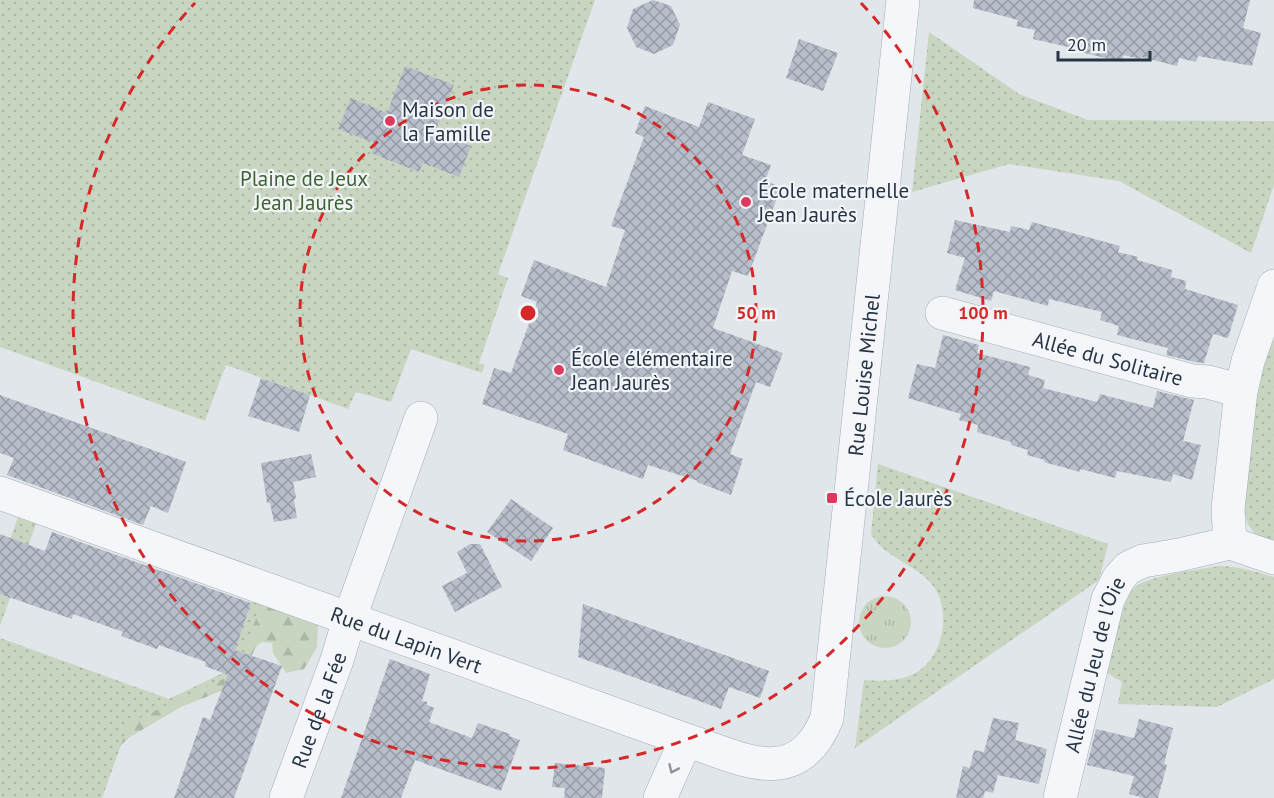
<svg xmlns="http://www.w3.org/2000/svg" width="1274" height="798" font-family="'PT Sans',sans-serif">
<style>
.grass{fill:url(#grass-tufts)}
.forest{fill:url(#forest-firs)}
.park{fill:url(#park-dots)}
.building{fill:url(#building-cross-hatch)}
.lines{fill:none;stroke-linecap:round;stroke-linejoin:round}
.minor-casing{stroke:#a5adb6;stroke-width:34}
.minor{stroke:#f4f6f9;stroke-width:33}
.oneway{stroke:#8e959f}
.ring{fill:none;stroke:#d62828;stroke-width:3;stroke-dasharray:10 8}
.poi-dot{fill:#dd3a5d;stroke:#f1f5f8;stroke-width:2}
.labels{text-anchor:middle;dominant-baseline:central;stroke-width:4.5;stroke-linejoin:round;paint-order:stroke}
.poi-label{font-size:21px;fill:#273445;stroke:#f1f5f8;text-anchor:start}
.park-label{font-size:21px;fill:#3f6233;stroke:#f1f5f8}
.street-label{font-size:21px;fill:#273445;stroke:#f1f5f8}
.centre{fill:#d62828;stroke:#f1f5f8;stroke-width:3}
.ring-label{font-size:18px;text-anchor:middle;font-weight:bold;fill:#d62828;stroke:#f1f5f8;stroke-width:4.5;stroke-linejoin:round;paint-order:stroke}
</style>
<defs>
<pattern id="grass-tufts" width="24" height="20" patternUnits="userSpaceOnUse" patternTransform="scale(1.5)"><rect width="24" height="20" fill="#c8d6c1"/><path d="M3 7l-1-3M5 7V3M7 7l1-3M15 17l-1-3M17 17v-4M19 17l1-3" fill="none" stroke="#acb8a7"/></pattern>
<pattern id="forest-firs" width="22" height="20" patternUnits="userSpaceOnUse" patternTransform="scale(1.5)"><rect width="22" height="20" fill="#c8d6c1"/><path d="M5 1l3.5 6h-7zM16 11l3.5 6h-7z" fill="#acb8a7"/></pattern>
<pattern id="park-dots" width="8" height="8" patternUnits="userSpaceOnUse" patternTransform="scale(1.5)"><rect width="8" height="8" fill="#c8d6c1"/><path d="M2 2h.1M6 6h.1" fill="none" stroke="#acb8a7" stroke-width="1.8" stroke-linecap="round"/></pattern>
<pattern id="building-cross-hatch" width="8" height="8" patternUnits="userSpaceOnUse" patternTransform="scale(1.5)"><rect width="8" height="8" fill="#b8bfca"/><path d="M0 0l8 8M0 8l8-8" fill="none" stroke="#969ca6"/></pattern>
</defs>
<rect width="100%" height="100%" fill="#e1e6eb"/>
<!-- grass -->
<path class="grass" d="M859 622a26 26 0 1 1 52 0a26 26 0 1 1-52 0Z"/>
<!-- forest -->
<path class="forest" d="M255,600L312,617L318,626L317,647L304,669L286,673L273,653L272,643L262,642L255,648L247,667L226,689L181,707L130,737L120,746L116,757L0,798L152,706L205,684L231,671Z"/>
<!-- park -->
<path class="park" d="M0,0H595L498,274L508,278L479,363L485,365L482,373L411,349L391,402L356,392L348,409L226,365L205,421L0,347Z
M929,32L1019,94L1088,120L1274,121V185L1251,253L1119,181L1009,164L912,192Z
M1274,339V545L1255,534L1247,523L1245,510L1248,442L1262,368Z
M878,464L1108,544L1099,580L855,748L864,680C891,682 919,681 934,654C941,642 944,628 943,614C940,566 892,568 871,534Z
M18,517L36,524L0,626V569Z
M1219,566C1239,566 1256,572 1274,577V679L1217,707L1118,704L1122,682L1107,673C1112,653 1121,602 1134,588C1147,575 1199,570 1219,566Z
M252,601L261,605L236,673L129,723L102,798H0V638L169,699L227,671Z"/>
<!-- building -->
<path class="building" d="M653,0L671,6L680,25L673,45L654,54L636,47L627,28L633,9Z
M974,0H1250L1243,28L1261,33L1252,66L1198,56L1196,62L1179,58L1177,66L1141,57V59L1123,55L1122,62L1068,49V47L1033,39L1035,30L1016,26L1018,20L973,8Z
M799,39L838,53L823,91L786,78Z
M405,66L454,85L435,132L471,146L459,177L423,163L419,172L371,153L375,143L338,129L351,98L387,113Z
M708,102L755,119L742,155L771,165L765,181L781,187L748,276L732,271L713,328L783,353L770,387L756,382L730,454L743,459L731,495L697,482L698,481L648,465L643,479L609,467L563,450L568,434L482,404L494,368L511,373L516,359L537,302L521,296L534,260L606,287L625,230L611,226L644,137L635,133L645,106L699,127Z
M955,220L1010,232L1011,226L1029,230L1032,222L1120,246L1118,252L1138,257L1137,260L1172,270L1171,277L1186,281L1185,289L1238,305L1228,338L1213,334L1204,363L1195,362L1166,355L1168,348L1117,335L1119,326L1100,320L1102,312L1049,299L1048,306L994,291L991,301L955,290L965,258L947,253Z
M943,335L979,345L977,353L1030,367L1028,375L1045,380L1043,388L1097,402L1100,394L1153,408L1157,391L1194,400L1183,441L1201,445L1192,480L1173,474L1171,482L1117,471L1115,478L1080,469V472L1044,462L1045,460L1027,455L1028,450L1011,445V442L977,432L978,425L959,420L961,414L908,398L917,364L935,368Z
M261,378L310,395L299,432L248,416Z
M0,395L186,462L168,513L151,506L143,525L7,475L14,458L0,453Z
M311,454L316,477L293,482L296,497L294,500L297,518L274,522L270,503H267L261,463Z
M511,499L553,528L531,561L487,532Z
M52,532L251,603L235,650L282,666L234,798H174L203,717L210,720L228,675L205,666L206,662L159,645L157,649L121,636L123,632L73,614L72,619L0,594V534L45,551Z
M470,544H480L502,587L455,612L442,586L467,573L457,552Z
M583,604L769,671L760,698L729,687L721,709L578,657Z
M390,659L430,674L422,701L427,702V705L434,708L429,722L472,738L478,723L510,734L509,736L520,740L501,791L415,760L401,798H341Z
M993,718L1019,723L1015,740L1047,749L1039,784L998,775L993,793L985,791L983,798H956L963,766L970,768L974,750L984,752Z
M1139,719L1173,728L1164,764L1167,765L1158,798H1144L1129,794L1134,776L1087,765L1096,729L1134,738Z
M555,763L605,768L602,798H564L565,788L552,787Z"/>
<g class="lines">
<!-- minor casing -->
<g class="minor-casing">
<g id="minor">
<path d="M1274,286L1248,361L1241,391L1228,509L1230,543L1274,558"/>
<path id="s1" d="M942,313L1192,381L1208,382L1241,391"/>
<path id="s2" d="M0,493L686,740C741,758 797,792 827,718L903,0"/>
<path id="s3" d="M286,798L337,660L349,620L421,418"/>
<path d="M660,798L686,740"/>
<path id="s4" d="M1060,798L1108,599L1119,578L1128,568L1143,561L1179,555L1230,543"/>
</g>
</g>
<!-- minor -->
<use href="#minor" class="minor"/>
</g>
<!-- one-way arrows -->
<defs><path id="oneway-chevron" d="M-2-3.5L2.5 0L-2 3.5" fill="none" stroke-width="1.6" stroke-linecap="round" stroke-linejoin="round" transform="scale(1.5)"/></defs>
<use class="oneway" href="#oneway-chevron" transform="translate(673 769) rotate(114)"/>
<!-- distance rings -->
<g class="ring">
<circle cx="528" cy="313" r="228"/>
<path d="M861 3A455 455 0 1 1 195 3"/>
</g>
<!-- markers -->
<g class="poi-dot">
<circle cx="390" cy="121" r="6"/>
<circle cx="746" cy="202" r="6"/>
<circle cx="559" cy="370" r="6"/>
<rect x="826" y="492" width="12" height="12" rx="3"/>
</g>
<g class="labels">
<!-- poi labels -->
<g class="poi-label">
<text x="402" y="109">Maison de<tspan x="402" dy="24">la Famille</tspan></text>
<text x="758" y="190">École maternelle<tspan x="758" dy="24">Jean Jaurès</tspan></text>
<text x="571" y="358">École élémentaire<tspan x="571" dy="24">Jean Jaurès</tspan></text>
<text x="844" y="498">École Jaurès</text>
</g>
<!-- park labels -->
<g class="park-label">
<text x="304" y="178">Plaine de Jeux<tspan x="304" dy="24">Jean Jaurès</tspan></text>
</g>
<!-- street labels -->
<g class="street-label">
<text stroke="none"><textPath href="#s1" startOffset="172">Allée du Solitaire</textPath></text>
<text stroke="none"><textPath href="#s2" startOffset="1240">Rue Louise Michel</textPath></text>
<text stroke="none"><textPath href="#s2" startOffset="432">Rue du Lapin Vert</textPath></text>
<text stroke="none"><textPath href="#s4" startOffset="138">Allée du Jeu de l'Oie</textPath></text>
<text stroke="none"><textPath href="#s3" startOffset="94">Rue de la Fée</textPath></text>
</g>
</g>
<circle cx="528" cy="313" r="9" class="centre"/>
<g class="ring-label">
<text x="756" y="319">50 m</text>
<text x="983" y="319">100 m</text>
</g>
<!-- scale -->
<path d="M1058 51v9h92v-9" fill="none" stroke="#273445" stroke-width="3"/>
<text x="1067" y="51" font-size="18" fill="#273445" stroke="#f1f5f8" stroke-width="4.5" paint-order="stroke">20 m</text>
</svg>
